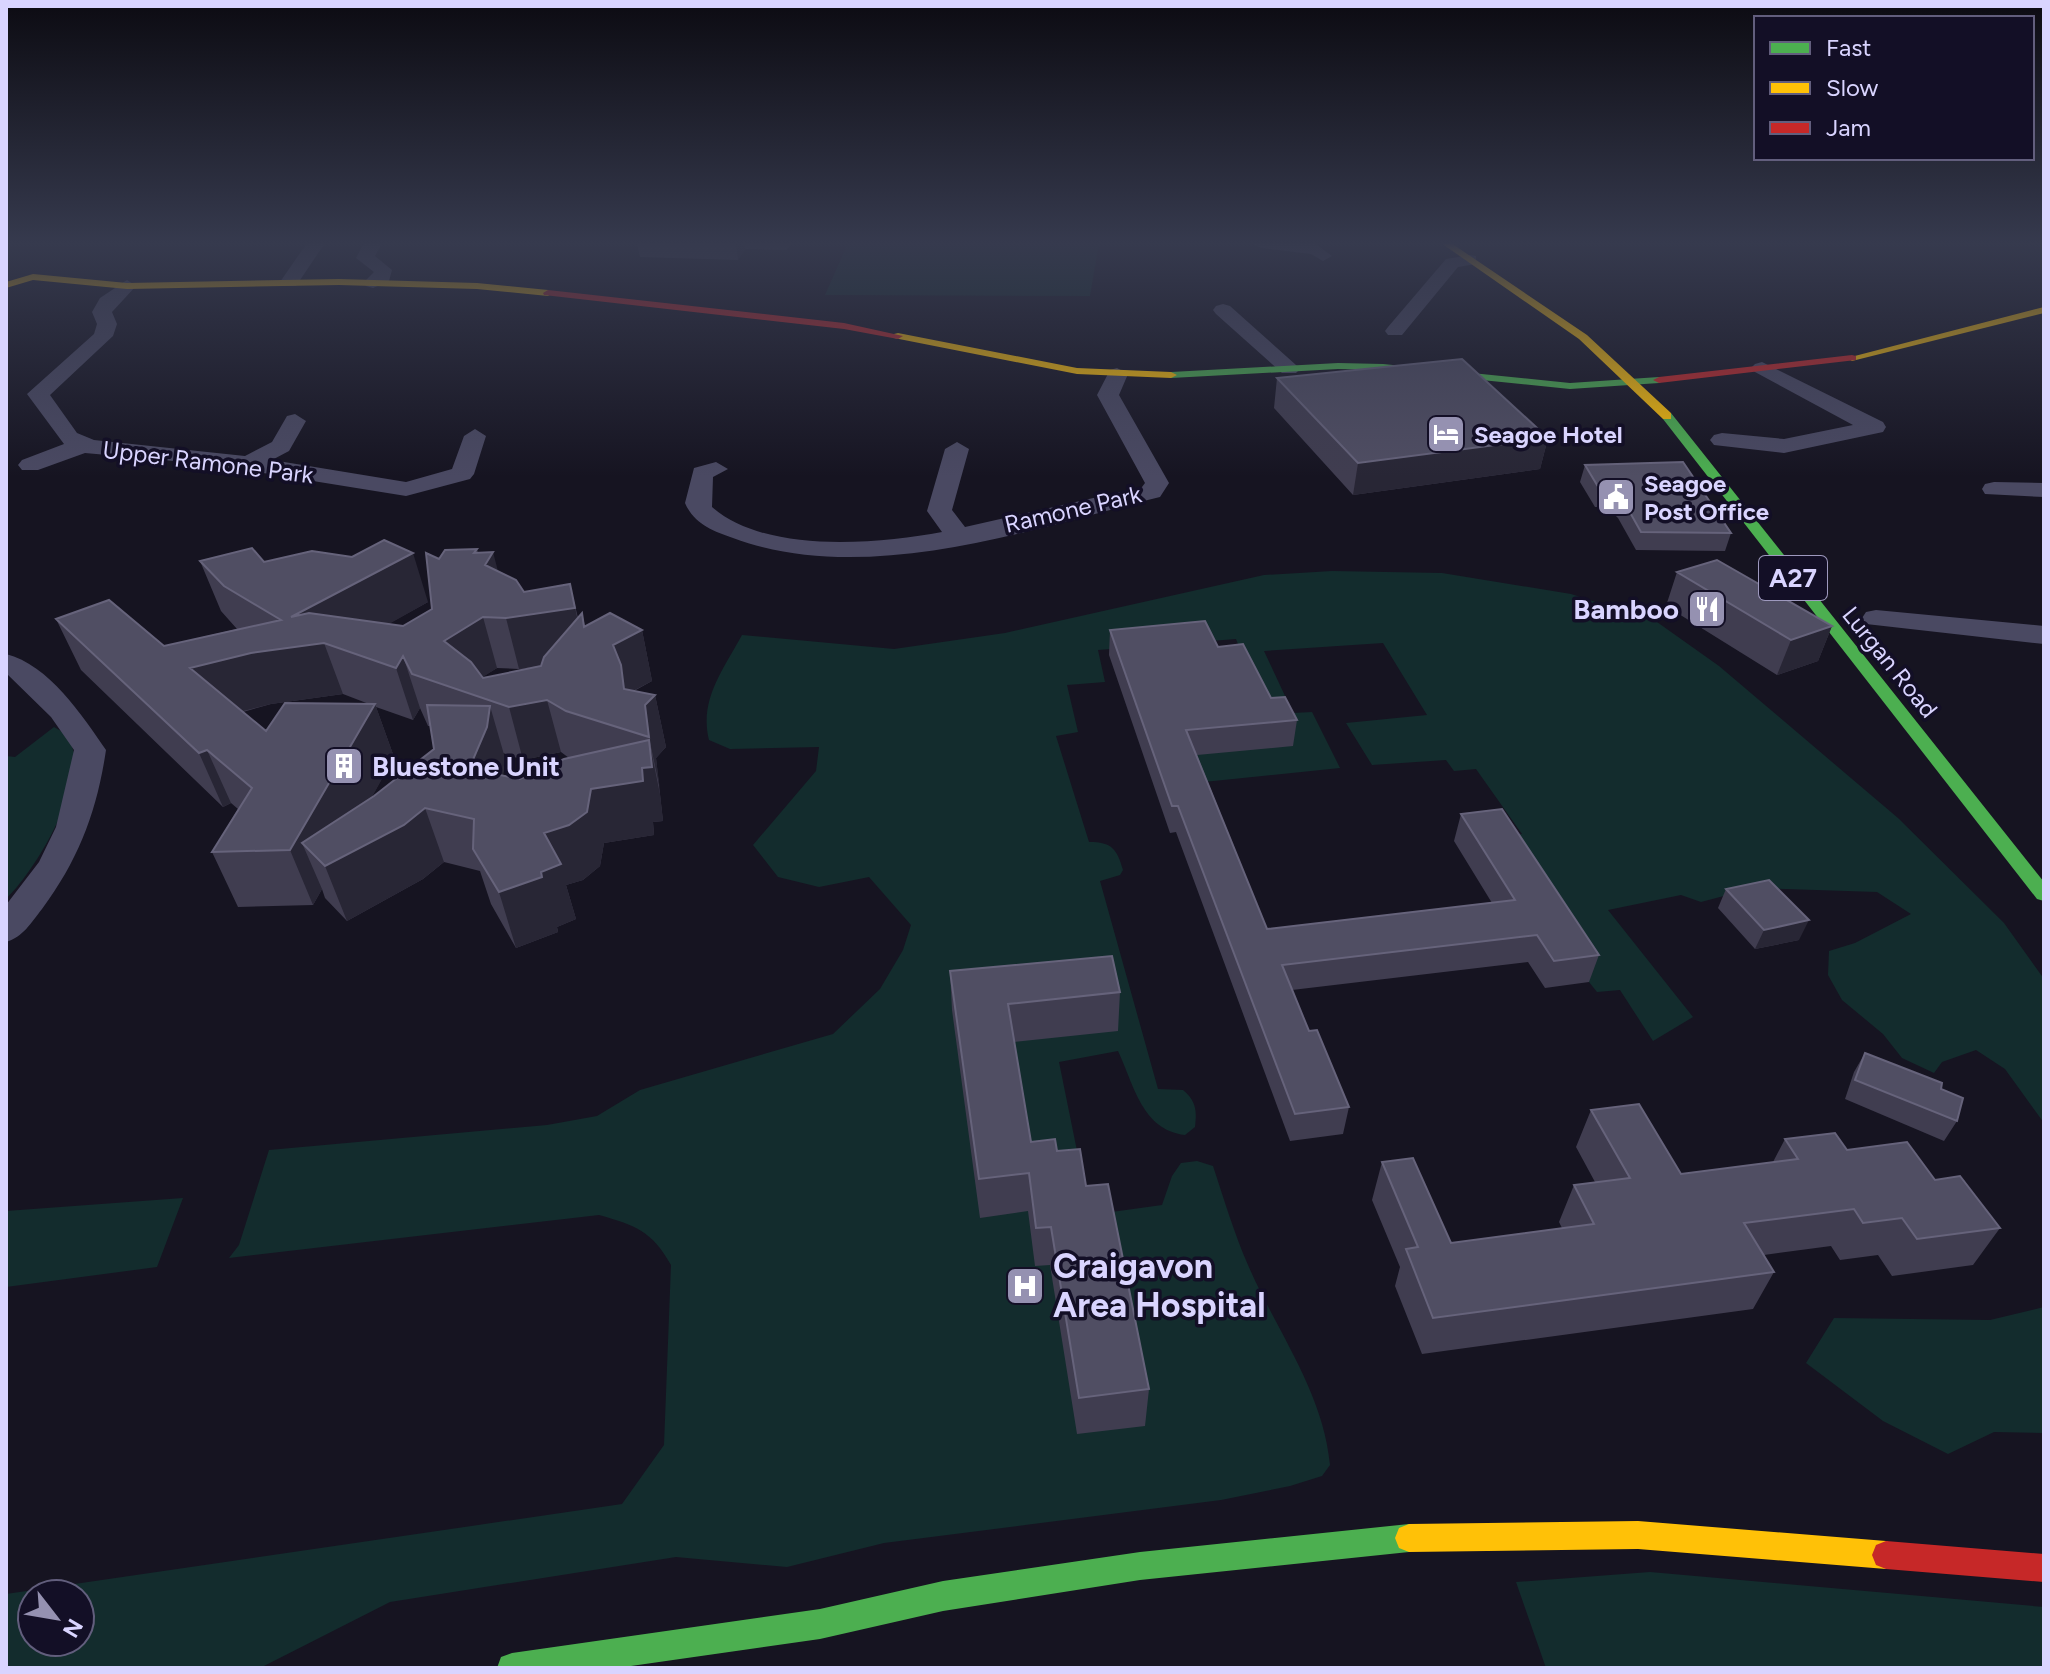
<svg xmlns="http://www.w3.org/2000/svg" width="2050" height="1674" font-family="Figtree,sans-serif">
<style>
.green{fill:#132c2d;fill-rule:evenodd}
.lines{fill:none;stroke-linecap:round;stroke-linejoin:round}
.street{fill:#4a4962;fill-rule:evenodd}
.fast{fill:#4caf50;fill-rule:evenodd}
.slow{fill:#ffc107;fill-rule:evenodd}
.jam{fill:#c62828;fill-rule:evenodd}
.wall{fill:#403d50;fill-rule:evenodd}
.shaded-wall{fill:#282635}
.building{fill:#504e63;stroke:#66637b;stroke-width:2}
.labels{text-anchor:middle;dominant-baseline:central;stroke-width:7;stroke-linejoin:round;paint-order:stroke}
.far-poi-label{font-size:24px;font-weight:bold;fill:#d9d4ff;stroke:#130f26;text-anchor:start}
.far-street-label{font-size:24px;fill:#d9d4ff;stroke:#130f26}
.shield{fill:#130f26;stroke:#9e99be;stroke-width:2}
.shield-label{font-size:26px;font-weight:bold;fill:#d9d4ff}
.poi-label{font-size:28px;font-weight:bold;fill:#d9d4ff;stroke:#130f26;text-anchor:end}
.near-poi-label{font-size:34px;font-weight:bold;fill:#d9d4ff;stroke:#130f26;text-anchor:start}
</style>
<rect width="100%" height="100%" fill="#161421"/>
<!-- green -->
<path class="green" d="M848,243H1099L1090,296L825,295Z
M1332,571L1442,573L1571,594L1657,622L1719,666L1898,818L2004,923L2044,979V1123L2005,1069L1976,1050L1942,1062L1934,1073L1902,1058L1883,1034L1842,1000L1828,975L1829,951L1855,943L1911,914L1877,892L1754,888L1701,902L1681,895L1608,910L1693,1017L1653,1041L1620,990L1597,992L1589,982L1495,836L1522,834L1476,769L1454,771L1446,760L1372,765L1346,723L1427,715L1383,643L1264,651L1293,713L1312,712L1340,768L1194,783L1165,706L1250,674L1236,639L1098,650L1105,682L1067,685L1078,732L1056,736L1089,842C1112,842 1117,849 1123,870L1120,875L1100,881L1158,1089L1183,1090C1196,1101 1197,1110 1195,1127L1185,1135C1142,1130 1134,1085 1118,1051L1059,1062L1090,1215L1162,1205L1172,1176L1181,1163L1197,1161L1213,1166C1224,1199 1234,1233 1248,1265C1277,1332 1323,1391 1330,1465L1322,1476L1290,1486L1221,1500L884,1543L787,1567L676,1557L390,1602L260,1668H6V1594L622,1504L664,1445L671,1265C652,1231 635,1225 599,1215L229,1258L239,1245L269,1150L547,1125L597,1116L640,1090L833,1034L880,989L903,950L911,925L869,877L819,887L778,877L753,845L816,771L819,747L730,749L709,740C699,700 723,670 742,635L894,649L1005,633L1264,575ZM32,1594H80V1642H32Z
M54,727L68,735C70,743 75,752 75,760C75,801 35,871 6,899V756L15,757Z
M183,1198L157,1267L6,1287V1211Z
M2044,1307V1433L1994,1432L1948,1454L1883,1421L1806,1363L1834,1318L1990,1320Z
M1650,1572L2044,1607V1668H1546L1516,1582Z"/>
<g class="lines">
<!-- street -->
<path class="street" d="M307,243H325L296,286H282L280,282Z
M364,243H382L375,256L392,270L389,281L373,288L366,286L364,282L374,272L356,258Z
M1252,243L1316,244L1332,256L1323,261L1311,254L1261,248Z
M1470,255L1476,256V264L1458,267L1402,335H1388L1385,331L1388,327L1446,259Z
M127,280L136,286L112,312L117,324L113,336L50,395L77,433L94,440L245,456L272,442L287,416L295,414L306,421L289,451L272,460L406,482L452,469L464,436L475,429L486,436L474,474L470,479L406,496L207,464L85,453L38,470H22L18,465L22,460L64,444L27,394L94,334L97,324L92,312L100,298Z
M1223,304L1230,306L1296,365L1300,369L1296,373H1282L1216,314L1213,310L1216,306Z
M1762,362L1883,422L1886,427L1883,432L1784,453L1714,445L1710,440L1714,435L1722,433L1784,439L1853,425L1755,372L1751,368L1755,364Z
M1117,368L1128,374L1119,395L1169,483L1160,497C1029,530 864,587 733,538C713,531 694,524 685,503L694,468L716,462L728,469L713,477L712,507C766,554 876,544 942,532L927,511L945,449L957,442L969,449L952,510L965,527L1142,487L1145,483L1097,395L1110,370Z
M1994,482L2044,483V497L1985,494L1982,489L1985,484Z
M1876,610L2044,626V644L1866,624L1862,618L1866,612Z
M6,654C49,665 82,715 106,750C97,811 79,859 42,909C31,923 23,937 6,942V905L39,862L56,827L74,750L51,717L6,673Z"/>
<!-- fast -->
<path class="fast" d="M1338,363L1383,364L1570,383L1659,377L1665,380L1659,383L1570,389L1383,370L1338,369L1171,378L1165,375L1171,372Z
M1663,413H1671L2044,882V901L2037,899L1663,419Z
M1409,1524L1419,1528L1423,1538L1419,1548L1409,1552L1140,1580L943,1611L820,1639L617,1668H497L501,1657L512,1653L820,1609L943,1581L1140,1552Z"/>
<!-- slow -->
<path class="slow" d="M1441,243H1451L1587,335L1671,413V419H1663L1579,339Z
M33,274L127,283L339,279L477,283L548,290L553,293L548,296L477,289L339,285L127,289L33,280L6,288V282Z
M2044,307V313L1852,361L1847,358Z
M898,333L1077,368L1171,372L1177,375L1171,378L1077,374L894,338V334Z
M1638,1521L1886,1541L1896,1545L1900,1555L1896,1565L1886,1569L1638,1549L1409,1552L1399,1548L1395,1538L1399,1528L1409,1524Z"/>
<!-- jam -->
<path class="jam" d="M548,290L844,323L903,336L898,339L844,329L544,295L543,293Z
M1852,355L1856,356V360L1659,383L1653,380L1659,377Z
M1886,1541L2044,1554V1582L1886,1569L1876,1565L1872,1555L1876,1545Z"/>
</g>
<!-- wall -->
<path class="wall" d="M637,243H792L787,250L745,249L738,260L640,257Z
M1277,378L1548,438L1540,469L1353,495L1274,408Z
M1585,465L1731,533L1725,551L1636,550L1618,518L1607,507H1595L1580,482Z
M477,549L478,553L498,571L524,592L570,584L578,618L582,613L585,626L642,630L652,681L634,691L655,695L666,747L656,758L663,821L653,822L654,835L604,843L600,866L583,880L566,885L576,919L557,927L558,932L516,948L491,904L480,871L444,862L423,879L347,921L325,898L322,889L313,905L238,907L212,852L238,809L231,803L223,807L81,670L56,619L164,646L237,629L221,611L200,561L264,562L428,602L388,624L403,626L432,609ZM541,666L483,678L482,677L497,668L519,669ZM343,694L369,704L266,731L243,712L271,704ZM376,707L413,720L420,708L428,726H431L434,749L371,798L394,757ZM561,752L569,758L520,779L503,776L505,758L503,753L523,760Z
M1677,572L1832,626L1818,661L1777,675L1666,606Z
M1110,630L1218,647L1271,698L1297,720L1293,746L1197,755L1267,929L1492,903L1454,841L1461,814L1599,955L1589,982L1545,988L1528,962L1292,990L1309,1031L1349,1107L1343,1134L1290,1141L1176,832L1170,833L1109,655Z
M1726,889L1799,940L1755,949L1718,908Z
M950,971L1120,992L1118,1031L1014,1042L1031,1142L1057,1151L1086,1186L1149,1389L1145,1426L1077,1434L1050,1265L1035,1266L1028,1211L980,1218L952,1010Z
M1865,1053L1941,1089L1957,1121L1944,1141L1845,1099L1854,1072Z
M1591,1110L1681,1174L1773,1162L1785,1139L1847,1150L1935,1180L2000,1228L1973,1265L1892,1276L1878,1255L1840,1260L1831,1246L1764,1255L1774,1272L1753,1309L1422,1354L1395,1286L1400,1267L1372,1200L1382,1162L1451,1243L1562,1228L1559,1222L1574,1185L1595,1182L1576,1147Z"/>
<!-- shaded-wall -->
<path class="shaded-wall" d="M736,243H744L745,249L738,260Z
M1548,438L1540,469L1353,495L1358,463Z
M493,552L506,602L485,565Z
M413,553L428,602L343,650L324,643L343,694L271,704L212,719L190,668L291,617Z
M570,584L586,659L519,669L506,618Z
M483,617L497,668L461,691L444,641Z
M1832,626L1818,661L1777,675L1791,640Z
M642,630L652,681L627,694L634,732L613,645Z
M403,656L420,708L413,720L396,668Z
M655,695L666,747L656,758L660,790L649,737L645,705Z
M547,700L561,752L523,760L509,707Z
M375,704L394,757L338,859L425,808L444,862L423,879L347,921L325,866L302,843L322,889L313,905L290,850Z
M490,706L505,758L502,780L469,769Z
M649,740L660,794L663,821L653,822L654,835L604,843L600,866L583,880L566,885L576,919L557,927L558,932L516,948L499,892L541,872L544,833L591,789L642,768Z
M207,750L231,803L223,807L199,753Z
M1809,920L1799,940L1755,949L1764,930Z"/>
<!-- building -->
<path class="building" d="M1462,359L1548,438L1358,463L1277,378Z
M1683,462L1731,533L1641,532L1623,500L1612,490H1600L1585,465Z
M384,540L413,553L291,617L309,613L403,626L432,609L426,553L439,559L445,550L477,549L474,553L493,552L485,565L516,580L524,592L570,584L575,608L506,618L483,617L444,641L471,662L483,678L541,666L544,657L582,613L584,627L610,613L642,630L613,645L621,665L624,689L655,695L645,705L649,737L566,711L547,700L509,707L412,674L403,656L396,668L324,643L251,653L190,668L266,731L285,703L375,704L290,850L212,852L252,788L207,750L199,753L56,619L109,600L164,646L281,620L224,586L200,561L252,548L264,562L312,551L352,557Z
M1717,560L1832,626L1791,640L1677,572Z
M1205,621L1218,647L1243,644L1271,698L1285,697L1297,720L1186,730L1267,929L1515,900L1461,814L1502,809L1599,955L1554,961L1537,935L1282,965L1309,1031L1317,1030L1349,1107L1295,1114L1178,806H1172L1110,630Z
M427,705L490,706L487,727L469,769L520,779L564,759L649,740L652,767L642,768L643,781L591,789L587,812L569,825L544,833L561,864L541,872L542,877L499,892L473,849L474,819L425,808L404,825L325,866L302,843L374,796L434,749Z
M1769,880L1809,920L1764,930L1726,889Z
M1112,956L1120,992L1008,1004L1031,1142L1055,1139L1057,1151L1080,1149L1086,1186L1108,1184L1149,1389L1079,1398L1051,1227L1036,1228L1029,1173L979,1179L950,971Z
M1865,1053L1942,1083L1941,1089L1963,1098L1957,1121L1855,1080Z
M1639,1104L1681,1174L1798,1159L1785,1139L1835,1133L1847,1150L1907,1142L1935,1180L1960,1176L2000,1228L1917,1239L1902,1218L1863,1223L1854,1209L1744,1223L1774,1272L1433,1318L1406,1249L1418,1247L1382,1162L1413,1158L1451,1243L1594,1224L1574,1185L1630,1178L1591,1110Z"/>
<!-- sky -->
<linearGradient id="sky" x2="0" y2="1"><stop stop-color="#0c0b12"/><stop offset="0.51" stop-color="#363a4e"/><stop offset="1" stop-color="#363a4e" stop-opacity="0"/></linearGradient>
<rect width="2050" height="477" fill="url(#sky)"/>
<!-- icons -->
<defs>
<g id="hotel-square" transform="scale(2)"><rect x="-9" y="-9" width="18" height="18" rx="4" fill="#9591b1" stroke="#130f26"/><path d="M-6-4.5h1.5V1H6V5H4.5V3h-9V5H-6ZM-4 0a1.8 1.8 0 1 1 3.6 0ZM.5 0V-2.5h3Q6-2.5 6 0Z" fill="#fff"/></g>
<g id="civic-square" transform="scale(2)"><rect x="-9" y="-9" width="18" height="18" rx="4" fill="#9591b1" stroke="#130f26"/><path d="M-.6-6.5H3V-4.5H.6V-3L4-1V1h2V6H-6V1h2V-1L-.6-3ZM-1.2 2.5V6h2.4V2.5Z" fill="#fff"/></g>
<g id="restaurant-square" transform="scale(2)"><rect x="-9" y="-9" width="18" height="18" rx="4" fill="#9591b1" stroke="#130f26"/><path d="M-5-6h1v4h1v-4h1v4h1v-4h1v5L-1.5 .5V6h-2V.5L-5-1ZM5-6V6H3V1.5H1.5Q1.5-4 5-6Z" fill="#fff"/></g>
<g id="building-square" transform="scale(2)"><rect x="-9" y="-9" width="18" height="18" rx="4" fill="#9591b1" stroke="#130f26"/><path d="M-4-6H4V6H1V3H-1V6H-4ZM-2.5-4.3h1.7v1.8h-1.7ZM.8-4.3h1.7v1.8H.8ZM-2.5-1h1.7V.8h-1.7ZM.8-1h1.7V.8H.8Z" fill="#fff"/></g>
<g id="hospital-square" transform="scale(2)"><rect x="-9" y="-9" width="18" height="18" rx="4" fill="#9591b1" stroke="#130f26"/><path d="M-5-5h3v3.5h4V-5h3V5h-3V1.5h-4V5h-3Z" fill="#fff"/></g>
</defs>
<g fill-rule="evenodd">
<use href="#hotel-square" x="1446" y="434"/>
<use href="#civic-square" x="1616" y="497"/>
<use href="#restaurant-square" x="1707" y="609"/>
<use href="#building-square" x="344" y="766"/>
<use href="#hospital-square" x="1025" y="1286"/>
</g>
<g class="labels">
<!-- far-poi labels -->
<g class="far-poi-label">
<text x="1474" y="434">Seagoe Hotel</text>
<text x="1644" y="483">Seagoe<tspan x="1644" dy="28">Post Office</tspan></text>
</g>
<!-- far-street labels -->
<g class="far-street-label">
<text transform="translate(208 462) rotate(7)">Upper Ramone Park</text>
<text transform="translate(1073 509) rotate(-13)">Ramone Park</text>
<text transform="translate(1890 662) rotate(51)">Lurgan Road</text>
</g>
<!-- shield labels -->
<rect class="shield" x="1759" y="556" width="68" height="44" rx="6"/>
<g class="shield-label">
<text x="1793" y="578">A27</text>
</g>
<!-- poi labels -->
<g class="poi-label">
<text x="1679" y="609">Bamboo</text>
<text x="372" y="766" text-anchor="start">Bluestone Unit</text>
</g>
<!-- near-poi labels -->
<g class="near-poi-label">
<text x="1053" y="1266">Craigavon<tspan x="1053" dy="39">Area Hospital</tspan></text>
</g>
</g>
<!-- border -->
<rect width="2050" height="1674" fill="none" stroke="#d9d4ff" stroke-width="16"/>
<!-- legend -->
<rect x="1754" y="16" width="280" height="144" fill="#130f26" stroke="#625e7d" stroke-width="2"/>
<rect x="1770" y="42" width="40" height="12" fill="#4caf50" stroke="#625e7d" stroke-width="2"/>
<text x="1826" y="56" font-size="24" fill="#d9d4ff">Fast</text>
<rect x="1770" y="82" width="40" height="12" fill="#ffc107" stroke="#625e7d" stroke-width="2"/>
<text x="1826" y="96" font-size="24" fill="#d9d4ff">Slow</text>
<rect x="1770" y="122" width="40" height="12" fill="#c62828" stroke="#625e7d" stroke-width="2"/>
<text x="1826" y="136" font-size="24" fill="#d9d4ff">Jam</text>
<!-- north arrow -->
<g transform="translate(56 1618) rotate(121)"><circle r="38" fill="#130f26" stroke="#625e7d" stroke-width="2"/>
<path d="M0-6L14 30L0 20L-14 30Z" fill="#9591b1"/>
<text y="-12" font-size="22" font-weight="bold" text-anchor="middle" fill="#d9d4ff">N</text>
</g>
</svg>
